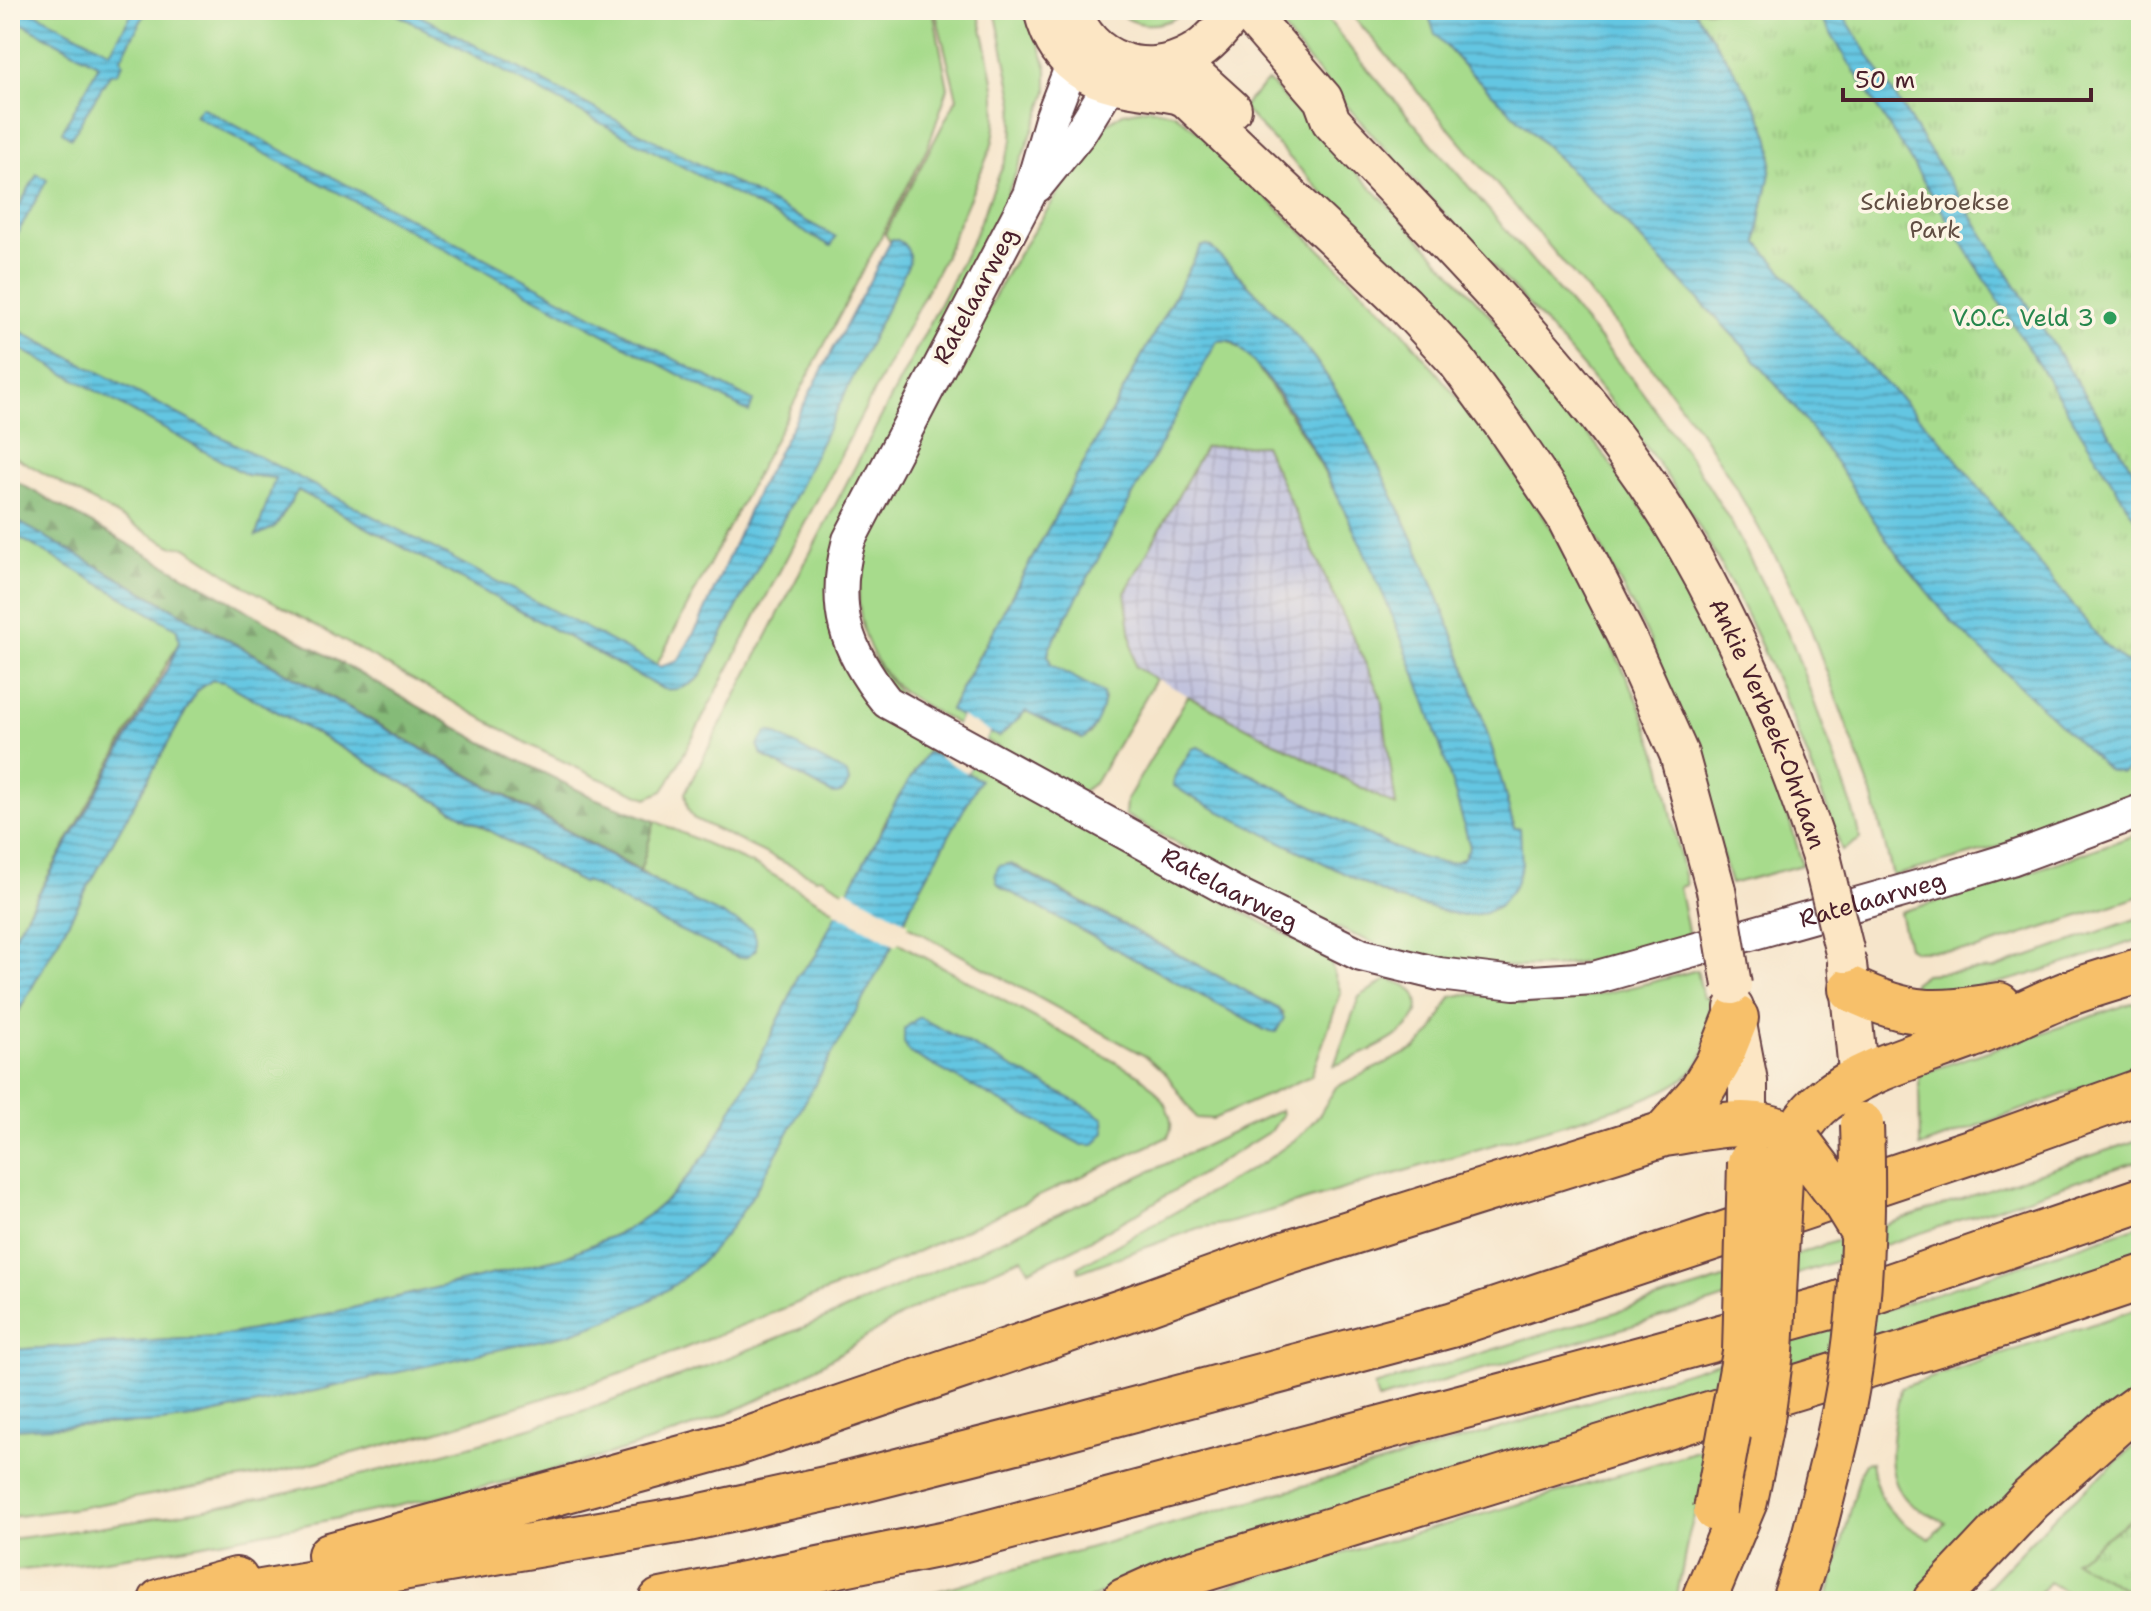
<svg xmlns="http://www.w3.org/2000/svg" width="2151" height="1611" font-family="'Shantell Sans',sans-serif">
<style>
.industrial{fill:url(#industrial-grid)}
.green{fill:#a7db8c;stroke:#787d5c;stroke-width:2;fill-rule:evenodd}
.forest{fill:url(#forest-firs);stroke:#686d52;stroke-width:2}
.park{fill:url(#park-tufts);stroke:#787d5c;stroke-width:2}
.water{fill:url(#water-rules);stroke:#577286;stroke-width:2}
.pier{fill:#f6e5cb}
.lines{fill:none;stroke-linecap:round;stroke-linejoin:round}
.tertiary-casing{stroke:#643d43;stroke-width:36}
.secondary-casing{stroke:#643d43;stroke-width:42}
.primary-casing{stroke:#643d43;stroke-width:46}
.motorway-casing{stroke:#643d43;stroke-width:48}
.tertiary{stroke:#fff;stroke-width:32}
.secondary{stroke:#fce6c4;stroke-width:38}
.primary{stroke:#f7c06b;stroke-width:42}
.motorway{stroke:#f7c06b;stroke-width:44}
.secondary-bridge-casing{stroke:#643d43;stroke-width:42;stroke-linecap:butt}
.primary-bridge-casing{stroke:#643d43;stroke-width:46;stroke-linecap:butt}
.motorway-bridge-casing{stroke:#643d43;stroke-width:48;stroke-linecap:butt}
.secondary-bridge{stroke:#fce6c4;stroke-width:38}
.primary-bridge{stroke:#f7c06b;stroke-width:42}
.motorway-bridge{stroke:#f7c06b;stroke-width:44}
.leisure-dot{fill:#2e9e5b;stroke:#fcf5e5;stroke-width:3}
.labels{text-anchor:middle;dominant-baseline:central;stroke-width:7;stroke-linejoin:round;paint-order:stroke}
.park-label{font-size:24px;fill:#614e43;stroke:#fcf5e5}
.street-label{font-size:24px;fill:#4a1f2b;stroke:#fcf5e5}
.leisure-label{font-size:24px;fill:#27864d;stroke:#fcf5e5;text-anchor:end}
</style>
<defs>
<pattern id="industrial-grid" width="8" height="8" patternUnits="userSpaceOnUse" patternTransform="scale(2)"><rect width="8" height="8" fill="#c1c2dd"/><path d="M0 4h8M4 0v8" fill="none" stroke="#a7a6be"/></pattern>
<pattern id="forest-firs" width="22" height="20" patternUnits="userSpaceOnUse" patternTransform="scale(2)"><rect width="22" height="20" fill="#85bb78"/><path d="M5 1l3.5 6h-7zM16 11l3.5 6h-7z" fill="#6f9763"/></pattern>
<pattern id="park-tufts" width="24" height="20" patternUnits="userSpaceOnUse" patternTransform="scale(2)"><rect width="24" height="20" fill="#a7db8c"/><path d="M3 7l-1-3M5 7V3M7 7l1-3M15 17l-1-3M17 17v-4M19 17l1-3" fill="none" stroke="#91bc79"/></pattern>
<pattern id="water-rules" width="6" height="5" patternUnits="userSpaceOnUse" patternTransform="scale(2)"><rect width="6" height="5" fill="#64c6e2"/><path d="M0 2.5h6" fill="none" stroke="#54a0b7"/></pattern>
</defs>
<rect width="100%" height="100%" fill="#fcf5e5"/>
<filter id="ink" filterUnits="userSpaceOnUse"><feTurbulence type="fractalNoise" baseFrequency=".0125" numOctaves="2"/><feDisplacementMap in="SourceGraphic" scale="16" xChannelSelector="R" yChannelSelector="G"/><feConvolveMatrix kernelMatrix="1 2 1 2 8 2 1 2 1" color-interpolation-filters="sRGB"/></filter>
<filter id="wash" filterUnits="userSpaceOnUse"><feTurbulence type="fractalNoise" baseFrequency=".006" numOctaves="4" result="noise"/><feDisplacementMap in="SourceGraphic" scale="32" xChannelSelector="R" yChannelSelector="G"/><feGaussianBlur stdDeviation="1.8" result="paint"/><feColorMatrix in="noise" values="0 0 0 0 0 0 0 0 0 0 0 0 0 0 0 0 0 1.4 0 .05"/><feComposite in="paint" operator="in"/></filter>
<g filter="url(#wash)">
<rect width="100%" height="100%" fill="#f6e5cb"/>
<!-- industrial -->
<path class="industrial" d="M1265,445L1381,697L1396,807L1135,667L1125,593L1205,447Z"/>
<!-- green -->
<path class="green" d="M10,10H933L948,88L928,147L656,666L10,326Z
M935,10H978C987,55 1004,103 991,148L944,258L669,782L663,791L647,798L596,777L536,748L245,586L186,547L171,546L10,454V343L247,475L276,478L256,535L275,527L298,490L663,689L691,684L700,677L789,508L892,239L890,242L885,234L957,98Z
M995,10H1028L1047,68V91L1041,110L986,247L828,602L944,750L940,758L927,752L890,811L868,858L847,892L821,877L816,878L693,818L688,809L685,793L929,325L973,239L1003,165L1012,141L1014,103ZM762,755L849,782C844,791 841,795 831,793Z
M1116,10H1177L1179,16C1157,28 1134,28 1116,10Z
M1269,10H1321L1354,53L1597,336L1640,389L1696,466L1731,522L1792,642L1851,803L1860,839L1842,851C1792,707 1733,562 1641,440C1527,288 1383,162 1269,10Z
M1348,10H1427L1435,34L1466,68L1633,231L1747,350L1794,406L1834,460L1895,552L1951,621L2121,773L2141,764V793L2006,845L1893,876L1872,794L1810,627L1783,570L1729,476L1704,437L1647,361Z
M1268,81C1408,226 1552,368 1662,538C1701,598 1728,663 1754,729C1772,774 1791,818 1802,865L1731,884L1680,713L1649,638L1585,516L1406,282L1242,107Z
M1149,108L1175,114L1201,134L1396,323L1493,441L1546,520L1581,581L1638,701L1661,764L1686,885L1679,887L1689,936L1596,960L1554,967L1468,966L1383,947L1316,919L1125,815L1126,801L1188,696L1396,806L1381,697L1264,445L1205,447L1125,593L1135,667L1156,679L1096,782L1082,792L985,740L989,732L999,737L1026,711L1082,739L1091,733L1104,700L1051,665L1048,656L1049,649L1213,347L1217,341L1227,340C1249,350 1263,375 1276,394C1306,436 1329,480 1352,526C1403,629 1441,736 1470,847L1463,859C1442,870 1411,854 1390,846L1198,747L1192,749L1175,776L1173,785L1193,798L1396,899L1463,916L1485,913L1499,906L1519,828H1514C1487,719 1448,614 1401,513C1376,460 1349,406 1315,359C1284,318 1246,284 1211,247L1206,245L1201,247L950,709L961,716L957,724C938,713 916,703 899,688C857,649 850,590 867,538L1009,269L1066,181L1102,127L1123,113Z
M10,532L177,629L179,642L10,944Z
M212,680L224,682L582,883L584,881L669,889L640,871L655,821L759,867L837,912L816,956L797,976L791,995L757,1064L709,1151L674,1193L651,1213L626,1230L564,1257L294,1322L216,1337L10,1350V1027L197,691Z
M971,765L1329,958L1341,993L1311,1076L1213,1119L1196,1118L1167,1075L1147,1057L904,924L911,905L979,780L967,773ZM1006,864L1016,866L1279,1009L1283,1014L1265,1030L1001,887L997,882Z
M2141,833V896L1975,950L1915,951L1908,947L1900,912L1982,889Z
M2141,917V939C2067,962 1991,993 1912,996L1913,983L1925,974L1993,969Z
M895,941L1139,1075C1155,1088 1180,1116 1168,1137L862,1277L620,1374L436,1432L273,1473L78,1508L10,1517V1429L159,1422L199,1417L568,1334C642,1309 686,1284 735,1222Z
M1697,970L1703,998L1709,997C1711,1070 1696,1078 1631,1104L1229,1223L1198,1228L1079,1272L1078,1267L1264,1162L1300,1136L1320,1114L1336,1087L1415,1049L1432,1032L1451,997L1465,994L1521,998L1522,1004C1585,1000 1636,987 1697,970Z
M1388,979C1400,983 1413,986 1417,999C1426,1033 1357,1056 1334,1066L1359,997Z
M2141,1000V1066L1920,1147L1919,1074Z
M1281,1110L1282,1115L1272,1130L1134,1215L1075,1248L1029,1270L1022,1258C986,1274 947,1289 913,1309C857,1340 804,1380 745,1406C617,1461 480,1489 344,1517C233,1539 123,1561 10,1571V1539C187,1518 363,1480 533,1427C791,1346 1036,1224 1281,1110Z
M2141,1139V1160L1710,1303L1378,1400L1374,1386L1705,1285Z
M2141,1225V1263L1138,1575L1086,1601H902C1317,1483 1732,1365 2141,1225Z
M2141,1308V1388L1922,1601H1827L1861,1470L1865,1463L1871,1462C1878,1506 1892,1518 1930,1539L1945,1522C1935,1516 1921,1512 1911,1504C1878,1477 1895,1424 1900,1388Z
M2141,1440V1601H2081L2049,1582L2038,1595L2047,1601H1974L2057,1514Z
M1714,1446L1688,1538L1676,1601H1187L1244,1581L1562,1492Z"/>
<!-- forest -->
<path class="forest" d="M10,478L484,743L594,798L655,821L640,871L10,517Z"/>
<!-- park -->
<path class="park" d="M1476,10H2141V749Z
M2141,1512V1598L2074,1561Z"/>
<!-- water -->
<path class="water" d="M10,10H30L110,52L134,10H147L121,58L123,64L117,73L110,74L71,138L62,132L99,65L10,17Z
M389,10H409L836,237L831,246Z
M1427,10H1694C1714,42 1766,111 1771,145C1776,170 1757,213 1758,243L1832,328L1940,439L2104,644L2124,661L2141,666V764L2122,773L2108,770L1951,621L1895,552L1834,460L1794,406L1747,350L1633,231L1466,68L1435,34Z
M1816,10H1840L2141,482V528Z
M201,107L753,401L749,412L195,116Z
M37,174L47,180L10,247V222Z
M892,239C904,240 911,251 909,263L789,508L700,677C688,687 678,691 663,689L298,490L275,527L256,536L275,478L247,475L10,343V326L660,667L678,661L699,624L759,488Z
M1206,245L1211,247C1246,284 1284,318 1314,358C1349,406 1376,460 1401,513C1448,614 1487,719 1514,828H1520L1522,865L1515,886L1499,906L1485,913L1463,916L1396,899L1193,798L1173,785L1175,776L1192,749L1198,747L1390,846C1411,854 1442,870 1463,859L1470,847C1438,724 1393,607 1336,493C1311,444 1275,377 1233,342L1227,340L1217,341L1049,649L1048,656L1051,665L1103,693C1105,708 1095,731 1083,739L1026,711L999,737L990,732L967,773L980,780L911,905L895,941C864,998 832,1054 800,1111C766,1172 735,1239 678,1282C645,1307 607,1321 568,1334L199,1417L159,1422L10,1429V1350L216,1337L294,1322L564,1257L626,1230L651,1213L674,1193L709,1151L757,1064L791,995L797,976L816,956L840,905L886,823L890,811L927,752L940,757L961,717L950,710L1201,247Z
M10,517L669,889L752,929L756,938V949L747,957L739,958L660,921L585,881L583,883L224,682L212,680L197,691L10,1027V944L170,664L179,642L177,629L10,532Z
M767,732H772L847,774L849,782C845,791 841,796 831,793L762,755L758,745Z
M1010,864L1279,1009L1284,1018L1276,1032L1265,1030L1001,887L997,882L995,874L999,866Z
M919,1017L1090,1109L1104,1119L1105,1132L1094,1145H1082L910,1053L904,1043V1029Z"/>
<!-- pier -->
<path class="pier" d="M961,716L990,732L967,773L939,757Z
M845,888L909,923L897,946L833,911Z"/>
</g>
<g filter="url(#ink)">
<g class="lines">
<!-- tertiary casing -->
<g class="tertiary-casing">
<g id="tertiary">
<path id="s1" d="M1073,62L1051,119L1029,195L849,540C831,606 845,650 887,702L1233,892L1361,955L1439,974L1514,983L1594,978L1942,880L2011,859L2141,811"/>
<path d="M1037,186L1079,134L1110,84"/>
</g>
</g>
<!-- secondary casing -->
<g class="secondary-casing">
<g id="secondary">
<path d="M1043,10C1062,86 1114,83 1177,94L1186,98L1404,304L1455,359L1503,424L1564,514L1626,636L1679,754L1716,890"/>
<path d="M1072,10C1089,62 1145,81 1192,54C1210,44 1224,27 1235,10"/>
<path id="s2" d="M1246,10L1323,99L1331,121C1431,229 1538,333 1625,452C1712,570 1776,721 1822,860"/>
<path d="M1179,61L1232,109"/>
<path d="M1847,964L1859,1080"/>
<path d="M1734,1008L1748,1081V1125"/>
</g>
</g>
<!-- primary casing -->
<g class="primary-casing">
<path id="primary" d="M1793,1601L1810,1549L1833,1457"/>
</g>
<!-- motorway casing -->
<g class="motorway-casing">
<path id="motorway" d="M1851,989C1910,1018 1937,1015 1999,1005
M1664,1134L1700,1093L1718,1063L1736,1018
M1783,1165C1789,1143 1806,1114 1825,1100C1866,1068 1923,1054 1970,1036C2001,1025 2030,1009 2060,997C2086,986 2114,979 2141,970
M330,1555L737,1443L1124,1311L1279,1255L1664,1134C1707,1128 1767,1110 1801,1145
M1705,1597L1745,1501L1762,1419
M161,1601L236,1580
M209,1601L688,1519L839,1486L1051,1432L1451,1325L1994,1144L2141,1091
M661,1601L957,1541L1652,1356L1826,1308L2141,1200
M1124,1601L1175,1578L2009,1322L2141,1278
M1935,1601L2031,1499L2115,1424L2141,1405"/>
</g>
<!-- tertiary -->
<use href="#tertiary" class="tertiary"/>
<!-- secondary -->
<use href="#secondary" class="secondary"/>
<!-- primary -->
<use href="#primary" class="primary"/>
<!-- motorway -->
<use href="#motorway" class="motorway"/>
<!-- secondary-bridge casing -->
<g class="secondary-bridge-casing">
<path id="secondary-bridge" d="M1822,860L1845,953
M1716,890L1732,985"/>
</g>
<!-- primary-bridge casing -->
<g class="primary-bridge-casing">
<path id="primary-bridge" d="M1833,1457C1860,1352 1866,1233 1862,1124
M1715,1510L1744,1353L1749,1162"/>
</g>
<!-- motorway-bridge casing -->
<g class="motorway-bridge-casing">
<path id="motorway-bridge" d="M1801,1145L1845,1203L1861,1229
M1762,1419L1771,1352L1780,1177"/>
</g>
<!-- secondary-bridge -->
<use href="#secondary-bridge" class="secondary-bridge"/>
<!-- primary-bridge -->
<use href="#primary-bridge" class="primary-bridge"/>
<!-- motorway-bridge -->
<use href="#motorway-bridge" class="motorway-bridge"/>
</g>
</g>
<!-- markers -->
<circle class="leisure-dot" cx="2110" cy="318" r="8"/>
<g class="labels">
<!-- park labels -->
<g class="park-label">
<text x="1935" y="202">Schiebroekse<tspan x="1935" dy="28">Park</tspan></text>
</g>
<!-- street labels -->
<g class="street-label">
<text transform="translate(975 296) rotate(-62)">Ratelaarweg</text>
<text stroke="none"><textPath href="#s2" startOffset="892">Ankie Verbeek-Ohrlaan</textPath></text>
<text stroke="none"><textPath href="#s1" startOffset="1094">Ratelaarweg</textPath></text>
<text stroke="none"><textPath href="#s1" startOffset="1766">Ratelaarweg</textPath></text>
</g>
<!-- leisure labels -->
<g class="leisure-label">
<text x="2094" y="318">V.O.C. Veld 3</text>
</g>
</g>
<!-- margin -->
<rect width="2151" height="1611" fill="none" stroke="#fcf5e5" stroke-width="40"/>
<!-- scale -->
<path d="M1843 88v12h248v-12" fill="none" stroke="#4a1f2b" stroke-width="4"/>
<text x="1855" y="88" font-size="24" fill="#4a1f2b" stroke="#fcf5e5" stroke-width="6" paint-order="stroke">50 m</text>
</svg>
